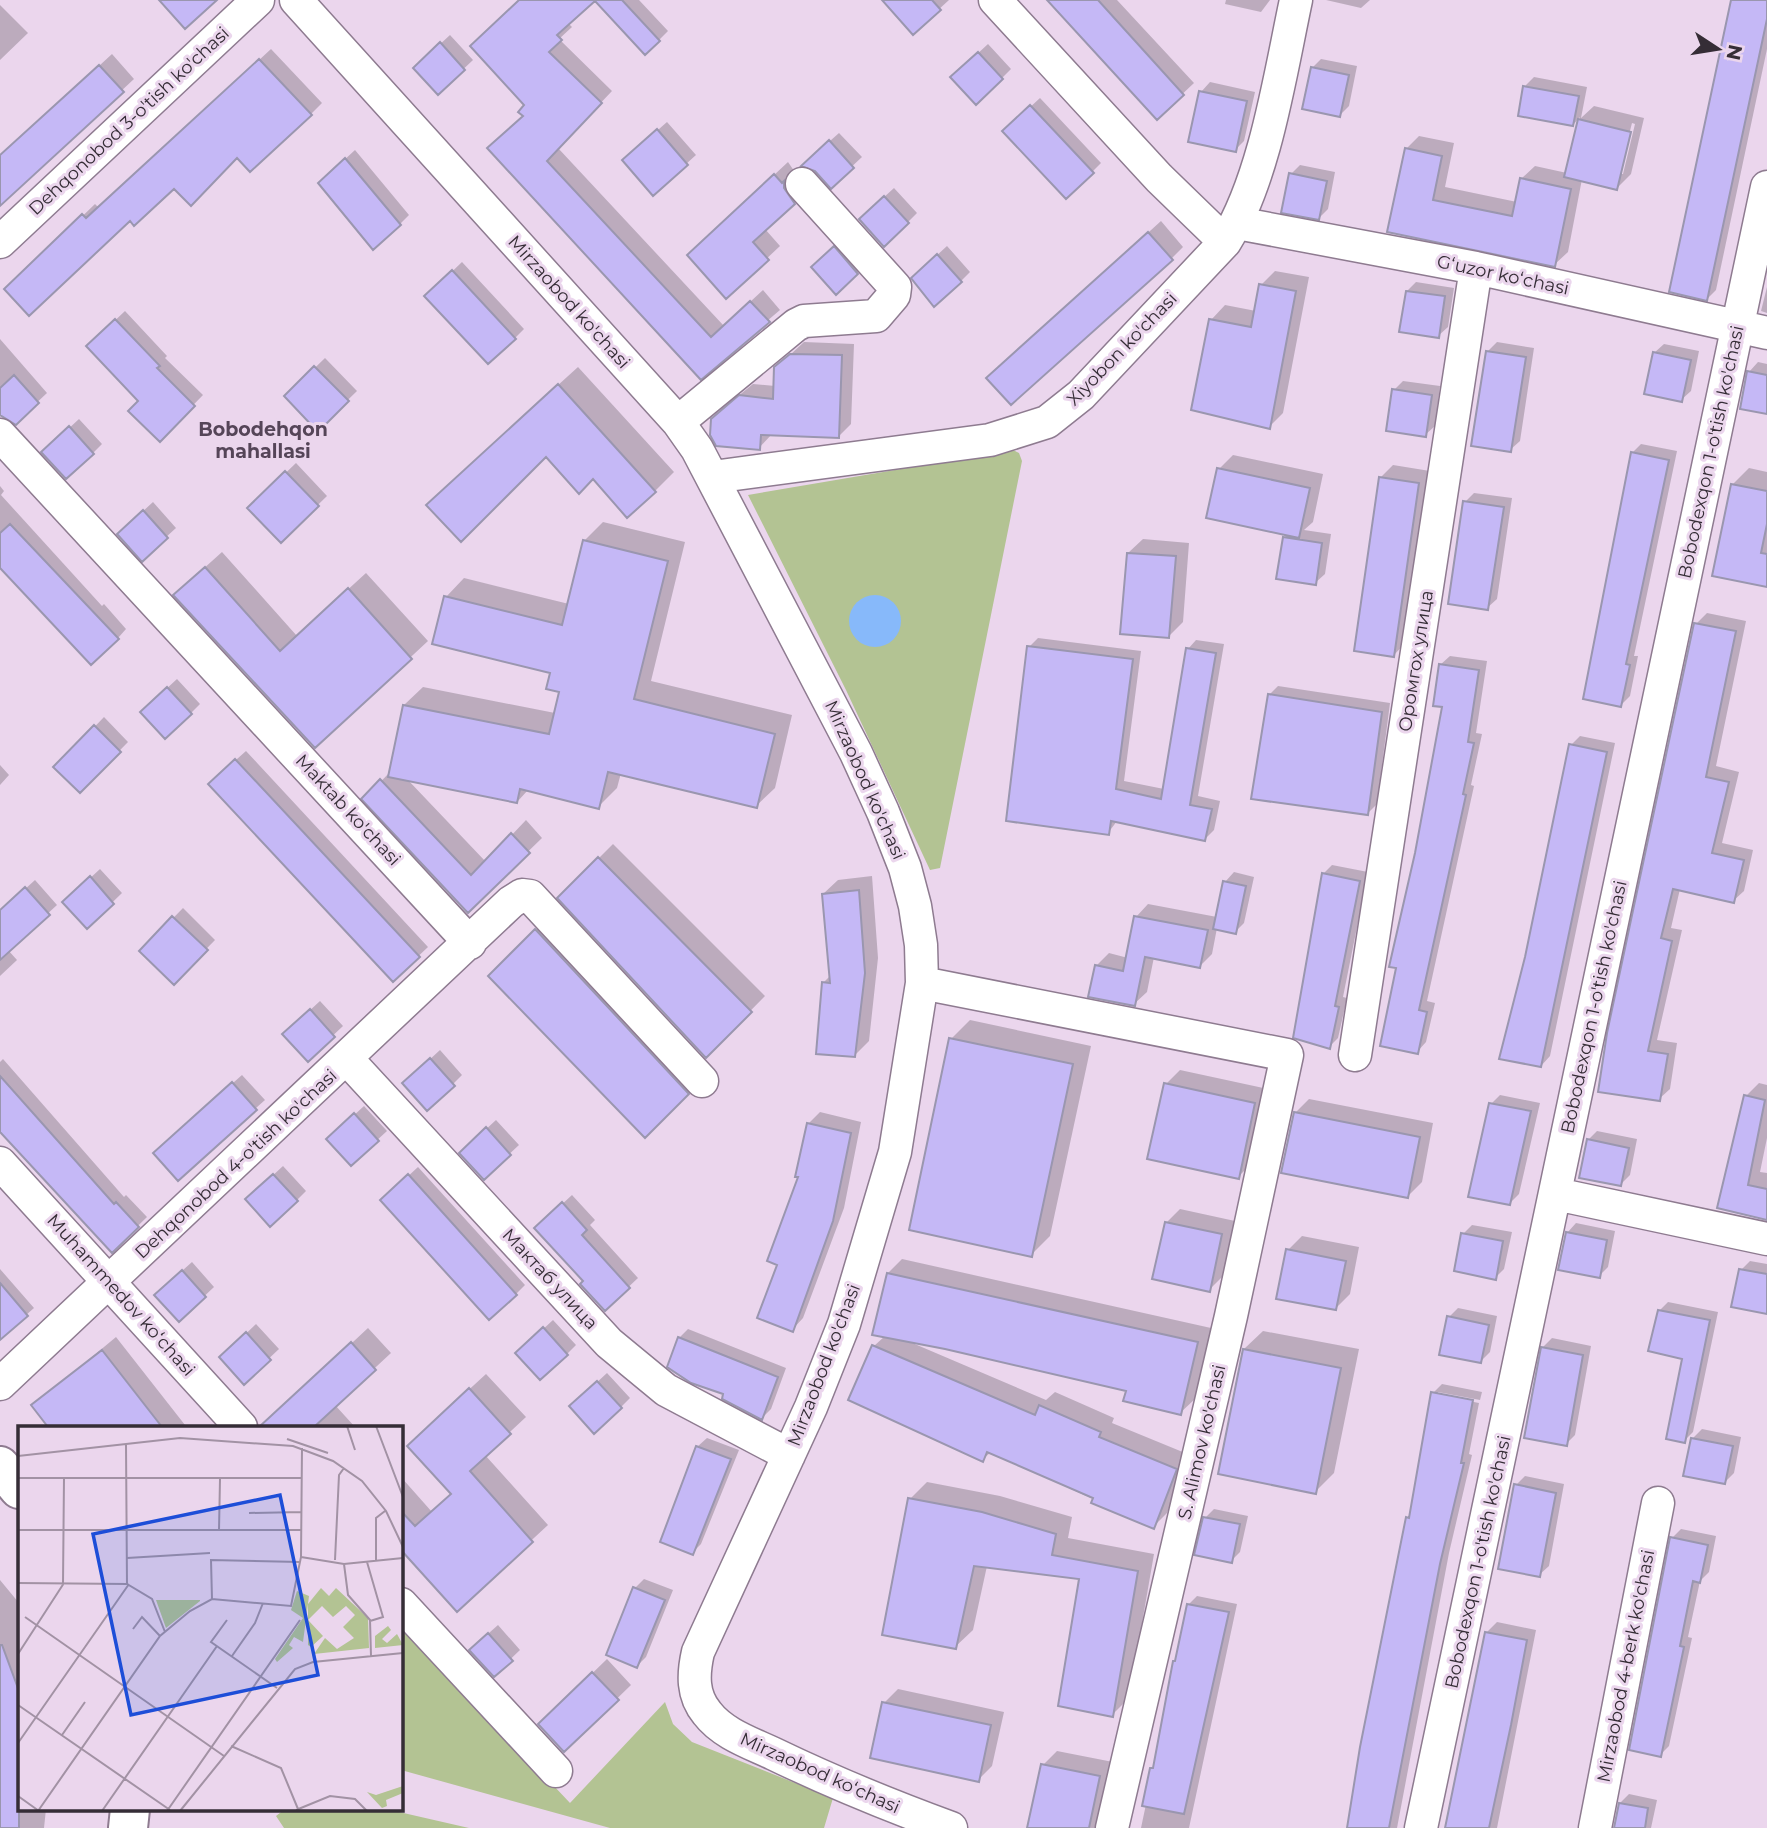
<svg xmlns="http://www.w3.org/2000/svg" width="1767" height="1828" font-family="Montserrat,sans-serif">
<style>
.green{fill:#b3c393}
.water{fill:#87b9fa}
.shadow{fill:#0003;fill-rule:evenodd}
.building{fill:#c5b8f6;stroke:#9a96af;stroke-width:2}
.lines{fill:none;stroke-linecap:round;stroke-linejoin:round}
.minor-casing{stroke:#8e7b90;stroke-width:35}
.major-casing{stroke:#8e7b90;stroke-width:42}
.minor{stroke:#fff;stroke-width:32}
.major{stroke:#fff;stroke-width:38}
.labels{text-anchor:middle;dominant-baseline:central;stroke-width:6;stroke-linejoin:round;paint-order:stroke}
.street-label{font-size:18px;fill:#352d36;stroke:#ebd6ed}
.neighbourhood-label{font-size:19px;font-weight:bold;fill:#554558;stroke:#ebd6ed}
.inset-road{fill:none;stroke:#a292a4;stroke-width:2}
.view{fill:#1d4ed8;fill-opacity:0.15;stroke:#1d4ed8;stroke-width:3.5}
.inset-edge{fill:none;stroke:#352d36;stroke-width:3.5}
</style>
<rect width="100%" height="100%" fill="#ebd6ed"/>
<!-- green -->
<path class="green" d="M1013,450L1019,453L1022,461L940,868L930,870L846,690L748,495Z
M401,1624L570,1803L665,1702L673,1724L692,1742L833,1798L824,1828H610L401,1770Z
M285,1809H386L469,1828H284L276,1816Z"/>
<!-- water -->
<path class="water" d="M849 621a26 26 0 1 1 52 0a26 26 0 1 1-52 0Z"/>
<!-- shadow -->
<path class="shadow" d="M519,0H593L568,23L572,27L559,39L612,91L558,148L724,326L763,290L780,310L701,377L490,148L525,116Z
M611,0H639L668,31L659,40Z
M882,0H949L913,33Z
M1048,0H1117L1194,83L1157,118Z
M1226,0H1270L1261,12L1225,4Z
M1326,0H1370L1361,8Z
M1733,0H1767V49L1716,290L1707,299Z
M0,5L28,33L0,60Z
M450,35L473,60L438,93L424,59Z
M988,44L1011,69L1002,78L962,68Z
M271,49L322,103L311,114L237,156L174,186L130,219L7,289L95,204L99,208Z
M112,54L134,79L0,204V157Z
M1321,59L1357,66L1349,106L1340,115L1312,68Z
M1534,77L1587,87L1581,118L1594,106L1644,118L1631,174L1617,188L1582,179L1568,252L1554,265L1389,231L1406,149L1419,136L1454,143L1445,187L1517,202L1521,179L1535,166L1567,173L1580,117L1573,125L1525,86ZM1632,123L1635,124L1623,174H1619Z
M1210,82L1255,92L1244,141L1235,150L1201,92Z
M1040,98L1101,163L1092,172L1014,122Z
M667,122L696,155L654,193L634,151Z
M839,133L862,157L831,186L816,170L812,157Z
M355,150L409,215L400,224L329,174Z
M788,162L807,190L765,229L780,246L727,296L702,242Z
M1300,165L1335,172L1328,209L1319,218L1291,174Z
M894,188L917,213L908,222L870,210Z
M1161,221L1183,247L1171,259L1001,366Z
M844,239L866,264L836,292L822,258Z
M947,246L970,272L961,281L922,269Z
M462,262L524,329L515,338L436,287Z
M1275,271L1309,277L1283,413L1269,427L1235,421L1211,320L1225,305L1256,311L1261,285Z
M1416,282L1454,288L1448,327L1438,336L1407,291Z
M1767,287V313L1761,311Z
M125,311L167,356L165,358L203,395L160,439L141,401L88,346Z
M0,339L47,393L15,423L0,413Z
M804,342L854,344L851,424L838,437L772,434L759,448L726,406L753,384L775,386L776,368Z
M1497,342L1534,348L1520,441L1510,450L1487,352Z
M1664,344L1699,351L1691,391L1681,400L1654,353Z
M325,358L357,391L318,429L286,396Z
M1758,362L1767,364V412L1749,372Z
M578,367L674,472L655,491L627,515L593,477L546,455L447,486Z
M1403,381L1440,386L1435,426L1425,435L1394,390Z
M79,419L102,444L93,453L53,443Z
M1641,444L1677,451L1634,656H1638L1630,696L1621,705L1632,453Z
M1233,455L1323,474L1313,522L1304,530L1331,534L1325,574L1315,583L1284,538L1289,533L1219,469Z
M296,463L327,496L281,541L249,508Z
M1393,465L1430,471L1406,642L1394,655L1380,478Z
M1749,468L1767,472V585L1732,485Z
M0,486L4,491L1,495L102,606L104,604L126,629L118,638L0,565Z
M1474,493L1512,498L1497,599L1487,608L1465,502Z
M153,502L176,528L142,559L128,525Z
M603,522L685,542L651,681L792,715L775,788L756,806L621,773L617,788L598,807L528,790L517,802L407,779L486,862L526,820L542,838L468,910L364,799L391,771L404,705L423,687L555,713L561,691L552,672L446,597L464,578L569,604L584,541Z
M1143,539L1189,543L1183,622L1169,636L1128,553Z
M222,552L297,636L366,573L428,641L315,746L192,579Z
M1707,613L1746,621L1716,766L1739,772L1722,843L1753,850L1744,891L1733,901L1680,889L1671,928L1682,930L1657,1040L1677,1043L1670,1089L1659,1099L1600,1090L1696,624Z
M1038,638L1141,651L1124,781L1164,789L1188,649L1196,640L1224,644L1198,796L1220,801L1214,830L1205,839L1117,821L1108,833L1029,647Z
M1450,656L1487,661L1476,733L1482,734L1471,785L1474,786L1427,1001L1435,1003L1426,1042L1417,1052L1398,967L1444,705L1440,665Z
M177,679L200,704L191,713L151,703Z
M1278,686L1390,703L1377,804L1368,813L1269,695Z
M104,717L128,742L80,791L56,767Z
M1580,736L1615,743L1550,1056L1541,1066L1527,957L1571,745Z
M246,751L428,947L393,980L219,775Z
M0,765L9,775L0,785Z
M613,844L765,996L706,1056L559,898Z
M1332,865L1368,872L1343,997L1347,998L1338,1038L1329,1047L1323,874Z
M100,869L122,893L87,927L74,893Z
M1234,872L1254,877L1244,923L1235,932L1217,928L1212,954L1200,966L1154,957L1147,992L1134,1004L1096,966L1109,953L1128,958L1136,917L1148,904L1217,917L1225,882Z
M872,876L878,958L869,1041L855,1055L823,983L831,975L823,894L838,880Z
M35,880L57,905L8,950L17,960L0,976V912Z
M183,908L215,940L174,982L141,951Z
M550,916L701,1078L645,1136L491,976Z
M320,1001L343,1026L308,1059L294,1025Z
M970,1020L1091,1046L1050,1236L1031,1255L951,1039Z
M440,1050L462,1075L453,1084L414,1074Z
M3,1059L124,1197L126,1195L147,1217L112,1251L0,1129V1062Z
M1180,1070L1268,1089L1252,1163L1238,1177L1166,1084Z
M242,1075L265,1100L178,1178L164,1144Z
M1759,1083L1767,1085V1138L1760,1172L1767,1173V1218L1719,1207L1746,1096Z
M1500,1095L1540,1103L1519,1194L1510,1203L1491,1104Z
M1309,1099L1433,1123L1422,1182L1408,1196L1295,1113Z
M364,1106L387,1131L351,1164L338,1130Z
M820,1112L861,1122L844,1208L803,1318L792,1330L779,1264L800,1176L808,1124Z
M496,1120L519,1145L484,1178L470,1144Z
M1597,1131L1637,1139L1630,1175L1621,1184L1588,1140Z
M283,1166L306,1191L297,1200L257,1190Z
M418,1167L525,1285L516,1294L392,1191Z
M572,1195L595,1220L590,1225L638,1278L605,1309L546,1219Z
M1180,1209L1235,1221L1223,1276L1209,1290L1166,1223Z
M1576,1223L1615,1231L1608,1267L1599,1276L1567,1233Z
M1472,1225L1512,1232L1504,1269L1495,1278L1463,1234Z
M1302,1236L1359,1247L1350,1294L1336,1308L1288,1250Z
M902,1259L1211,1328L1195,1399L1180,1413L1128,1390L945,1347L910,1342L1046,1400L1055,1392L1114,1418L1112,1423L1190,1455L1167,1513L1153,1527L991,1452L982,1460L874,1346L885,1336L888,1273Z
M1750,1261L1767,1264V1313L1741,1270Z
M192,1262L214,1287L179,1320L165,1286Z
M0,1269L34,1308L0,1338Z
M1668,1302L1718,1312L1693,1432L1684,1441V1358L1659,1311Z
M1458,1308L1497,1316L1490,1352L1481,1361L1449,1317Z
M553,1320L576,1345L567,1354L527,1344Z
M256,1324L279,1349L244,1382L231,1348Z
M368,1328L391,1353L335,1405L355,1427H270L266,1423Z
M688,1329L786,1368L771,1409L762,1418L726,1393L679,1338Z
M1263,1331L1359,1349L1334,1473L1315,1492L1244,1349Z
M116,1337L185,1425L183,1427H51L33,1406Z
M1552,1338L1591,1346L1575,1435L1566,1444L1543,1347Z
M607,1373L630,1398L621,1407L581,1397Z
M486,1374L526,1417L485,1455L548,1525L457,1609L401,1547V1477L432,1512L452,1493L425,1430Z
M1442,1384L1482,1392L1480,1400L1438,1392V1395L1479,1403L1469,1454L1472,1455L1449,1553L1397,1828H1348L1433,1393Z
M1702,1429L1741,1437L1734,1473L1725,1482L1693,1438Z
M707,1438L739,1450L701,1544L692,1553L697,1447Z
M1525,1476L1564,1484L1549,1566L1539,1575L1516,1485Z
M927,1482L1000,1496L1072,1517L1068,1538L1154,1554L1129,1698L1112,1715L1081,1578L987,1566L973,1630L955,1647L910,1499Z
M1214,1509L1248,1516L1240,1552L1231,1561L1205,1518Z
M1681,1529L1716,1536L1709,1572L1700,1581L1688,1637L1692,1638L1669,1746L1660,1755L1672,1538Z
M644,1579L673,1590L646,1657L637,1666L635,1588Z
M0,1580L19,1603V1809H46L44,1828H0Z
M1197,1596L1237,1604L1189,1828H1141L1188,1605Z
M1497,1622L1536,1630L1497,1828H1448L1487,1632Z
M498,1625L520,1650L494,1675L480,1641Z
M607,1659L631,1685L564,1750L540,1724Z
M898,1689L1004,1712L992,1766L978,1780L884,1703Z
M1057,1751L1113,1762L1099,1828H1029L1043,1765Z
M1629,1794L1657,1800L1651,1828H1614L1620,1803Z"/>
<!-- building -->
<path class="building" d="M159,0H217L185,29Z
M519,0H622L660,41L645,55L595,1L557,35L562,40L549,52L602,103L547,161L711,337L750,301L770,322L701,380L487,148L523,116L518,112L524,105L470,46Z
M882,0H932L941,10L913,35Z
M1047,0H1098L1184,95L1157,120Z
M1731,0H1767V19L1707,301L1669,292Z
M440,42L465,70L438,95L413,68Z
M978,52L1003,79L976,105L950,77Z
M259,59L312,115L250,172L237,158L191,206L174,189L134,226L130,221L29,316L4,289L82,214L86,218Z
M99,65L124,92L0,206V155Z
M1311,67L1349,75L1340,117L1302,109Z
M1523,86L1579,96L1573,126L1518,116Z
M1199,91L1247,101L1236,152L1188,142Z
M1030,105L1094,173L1066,199L1002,131Z
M1578,119L1631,132L1617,190L1564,177Z
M657,129L688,165L653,196L622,160Z
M829,140L854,168L831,189L815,171L801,166Z
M1405,148L1442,156L1433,200L1512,216L1520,178L1571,189L1555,267L1387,232Z
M345,158L401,225L373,250L318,183Z
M1289,173L1327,181L1319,220L1281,213Z
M774,174L782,183L784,181V188L795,204L753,242L769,260L726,299L687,255Z
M884,196L909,223L884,247L859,219Z
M1148,232L1173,260L1011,405L986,378Z
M834,246L858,274L836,295L811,267Z
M937,254L962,282L934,307L911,278Z
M452,270L516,339L488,364L424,296Z
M1259,284L1296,291L1270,429L1191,410L1209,319L1251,327Z
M1406,291L1445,296L1439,338L1399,332Z
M115,319L160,366L157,368L195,406L160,442L128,411L138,401L86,346Z
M1486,351L1526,357L1511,452L1471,446Z
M1653,352L1691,360L1682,402L1644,394Z
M790,354L842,355L839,438L761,435L760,450L716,446L710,435L711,419L739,395L773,399L774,367Z
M314,366L349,401L318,432L284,396Z
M1747,371L1767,375V414L1740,409Z
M14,375L39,403L16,425L0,415V388Z
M558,384L656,492L627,518L593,479L579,494L546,457L461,542L426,505Z
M1392,389L1432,395L1426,437L1386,431Z
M69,426L94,454L66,479L41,452Z
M1631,452L1669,460L1626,664L1630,665L1621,707L1583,699Z
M1217,468L1310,488L1299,538L1206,518Z
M285,471L319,506L281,543L247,508Z
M1379,477L1419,483L1394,657L1354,651Z
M1731,484L1767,491V524L1761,553L1767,554V587L1712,576Z
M1463,501L1504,507L1488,610L1448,604Z
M143,510L168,538L142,562L117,534Z
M10,524L119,639L91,665L0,568V533Z
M1283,537L1322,543L1316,585L1276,579Z
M583,540L668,561L634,699L775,734L757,808L608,772L599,809L520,789L517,803L388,777L403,705L549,734L559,692L546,689L550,673L432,644L444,596L562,625Z
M1127,553L1176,556L1169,638L1120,634Z
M205,567L280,651L348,588L412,659L315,748L173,595Z
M1694,623L1736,631L1706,777L1729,782L1712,853L1744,860L1734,903L1673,889L1661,938L1672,941L1648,1051L1668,1054L1660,1101L1598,1092L1607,1033Z
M1027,646L1133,659L1116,789L1161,799L1186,648L1216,653L1190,805L1212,809L1205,841L1111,821L1109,835L1006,821Z
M1439,664L1479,670L1468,742L1474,743L1463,794L1466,795L1419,1010L1427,1012L1418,1054L1380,1046L1396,968L1389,967L1415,853L1442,707L1433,706Z
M167,687L192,714L165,739L140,712Z
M1268,694L1382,712L1368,815L1251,799Z
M94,725L121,752L80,793L53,767Z
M1569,744L1607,752L1541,1067L1499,1059L1525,957Z
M235,759L420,957L393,982L208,784Z
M380,779L471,875L511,833L530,853L468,913L361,799Z
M598,857L752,1012L706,1058L557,898Z
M1322,873L1360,881L1335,1006L1339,1007L1330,1049L1293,1038Z
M90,876L114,904L87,929L62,902Z
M1223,881L1246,886L1236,934L1213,929Z
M25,887L50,915L0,960V910Z
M859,890L865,973L855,1057L816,1054L822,982L830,983L822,894Z
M172,916L208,950L174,985L139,951Z
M1134,916L1208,930L1200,968L1145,957L1135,1006L1088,997L1095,965L1123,971Z
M535,929L689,1094L645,1138L488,976Z
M310,1009L335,1037L308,1062L282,1034Z
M949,1038L1073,1064L1032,1257L909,1230Z
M430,1058L455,1086L427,1111L402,1083Z
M0,1076L114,1204L116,1202L139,1227L112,1253L0,1132Z
M232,1082L257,1110L178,1181L153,1153Z
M1164,1083L1255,1103L1239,1179L1147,1159Z
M1744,1095L1765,1100L1748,1185L1767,1189V1220L1717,1208Z
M1489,1103L1531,1111L1510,1205L1468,1197Z
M1294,1112L1420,1137L1408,1198L1281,1173Z
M354,1113L379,1141L351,1166L326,1139Z
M807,1123L851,1133L833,1221L793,1332L757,1318L777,1265L767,1261L798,1177H795Z
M486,1127L511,1155L484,1180L459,1153Z
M1587,1139L1629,1148L1621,1186L1579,1178Z
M273,1174L298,1201L270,1227L245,1199Z
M408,1174L517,1295L489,1320L380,1200Z
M562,1202L587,1230L582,1235L630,1288L605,1311L580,1284L583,1281L534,1228Z
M1165,1222L1222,1234L1210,1292L1152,1279Z
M1566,1232L1607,1240L1600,1278L1558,1270Z
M1461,1233L1503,1241L1496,1280L1454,1271Z
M1286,1249L1346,1261L1336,1310L1276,1299Z
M1739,1269L1767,1274V1314L1731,1307Z
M182,1270L206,1297L179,1322L154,1295Z
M887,1273L1198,1342L1181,1415L1123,1401L1126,1391L945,1349L872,1335Z
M0,1283L28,1316L0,1340Z
M1658,1310L1710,1320L1685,1443L1666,1439L1682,1359L1648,1351Z
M1447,1316L1489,1325L1481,1363L1439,1355Z
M543,1327L568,1355L540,1380L515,1353Z
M246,1332L271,1360L244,1385L219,1357Z
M678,1337L778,1377L762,1420L722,1399L723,1394L691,1383L667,1367Z
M351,1342L376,1370L314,1427H259Z
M872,1345L1035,1415L1039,1405L1101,1432L1099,1437L1177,1469L1154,1529L1091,1503L1093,1498L987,1452L983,1462L848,1400Z
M1541,1347L1583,1355L1567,1446L1524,1438Z
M1243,1349L1341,1368L1316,1494L1218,1474Z
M102,1350L162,1427H48L31,1405Z
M597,1381L622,1408L594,1434L569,1406Z
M469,1388L511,1434L470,1471L533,1542L457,1612L401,1550V1511L415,1526L451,1494L407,1446Z
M1431,1392L1473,1400L1461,1463H1464L1440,1564L1389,1828H1347L1360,1747L1406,1517L1409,1518Z
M1691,1438L1733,1446L1725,1484L1683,1476Z
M696,1446L731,1459L693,1555L660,1542Z
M1514,1484L1556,1493L1540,1577L1498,1569Z
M908,1498L982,1512L1056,1534L1052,1555L1138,1571L1113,1717L1058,1706L1079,1579L974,1566L956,1649L882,1635Z
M1203,1517L1240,1524L1232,1563L1194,1555Z
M1670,1537L1708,1545L1700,1583L1693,1581L1680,1646L1684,1647L1661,1757L1629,1750Z
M633,1587L665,1600L637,1668L606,1655Z
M1187,1604L1229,1612L1184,1814L1142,1806L1150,1768H1153L1173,1661H1175Z
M1485,1632L1527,1640L1511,1725L1489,1828H1445Z
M488,1633L513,1661L494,1677L469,1650Z
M0,1645H2L19,1691V1828H0Z
M592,1672L619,1700L564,1752L538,1724Z
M882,1702L991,1725L979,1782L870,1758Z
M1041,1764L1100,1776L1089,1828H1027Z
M1619,1803L1648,1808L1645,1828H1614Z"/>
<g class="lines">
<!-- minor casing -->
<g class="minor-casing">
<path id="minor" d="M296,0L678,422L697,449L856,753L883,812L905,868L915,906L921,945L922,983L895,1152L844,1324L811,1407L698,1652C693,1674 692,1695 707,1713C723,1734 751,1743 774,1754C832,1782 891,1806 951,1828
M995,0L1159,178L1225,242
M1237,223L1476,268L1767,333
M0,242L258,0
M678,422L796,325L804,321L876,316L894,295L895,287L802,184
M0,435L470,943
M713,477L990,440L1047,422L1081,395L1225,242C1265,178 1280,75 1296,0
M922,983L1287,1055L1231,1316L1112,1828
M1355,1055L1476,268
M347,1059L609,1343L666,1390L789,1455
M0,1163L241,1427
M1556,1194L1767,1239
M0,1384L511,902L522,895L530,896L702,1081
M401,1604L556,1771
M1421,1828L1767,187
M1595,1828L1658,1503"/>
</g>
<!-- major casing -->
<g class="major-casing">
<path id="major" d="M0,1466L19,1489
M128,1828L130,1809"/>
</g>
<!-- minor -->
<use href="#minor" class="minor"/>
<!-- major -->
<use href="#major" class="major"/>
</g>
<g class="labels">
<!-- street labels -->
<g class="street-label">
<text transform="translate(129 121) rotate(-43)">Dehqonobod 3-o'tish ko'chasi</text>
<text transform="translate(1503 275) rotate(12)">Gʻuzor koʻchasi</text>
<text transform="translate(569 302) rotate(48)">Mirzaobod ko'chasi</text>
<text transform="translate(1122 349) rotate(-46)">Xiyobon ko'chasi</text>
<text transform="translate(1711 452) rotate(-78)">Bobodexqon 1-o'tish ko'chasi</text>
<text transform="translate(1416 661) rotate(-81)">Оромгох улица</text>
<text transform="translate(865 780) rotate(66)">Mirzaobod ko'chasi</text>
<text transform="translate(348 810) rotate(47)">Maktab ko'chasi</text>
<text transform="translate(1594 1007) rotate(-78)">Bobodexqon 1-o'tish ko'chasi</text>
<text transform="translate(236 1164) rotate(-43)">Dehqonobod 4-o'tish ko'chasi</text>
<text transform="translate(550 1279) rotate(47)">Мактаб улица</text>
<text transform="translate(121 1295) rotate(48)">Muhammedov koʻchasi</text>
<text transform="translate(824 1365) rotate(-69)">Mirzaobod ko'chasi</text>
<text transform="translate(1202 1442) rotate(-77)">S. Alimov ko'chasi</text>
<text transform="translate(1478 1562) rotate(-78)">Bobodexqon 1-o'tish ko'chasi</text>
<text transform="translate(1626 1666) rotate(-79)">Mirzaobod 4-berk ko'chasi</text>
<text transform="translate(820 1773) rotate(24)">Mirzaobod koʻchasi</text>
</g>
<!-- neighbourhood labels -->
<g class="neighbourhood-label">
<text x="263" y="429">Bobodehqon<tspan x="263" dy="22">mahallasi</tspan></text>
</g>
</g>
<!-- overview -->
<g transform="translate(18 1426)">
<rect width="385" height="385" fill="#ebd6ed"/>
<path d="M303,162L311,170L318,162L350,192L351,222L296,228L307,212L319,223L336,212L325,201L337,189L328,180L315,191L304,180L290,194L305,210L293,221L290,219V178ZM279,165L291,170L285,216L276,211L271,219L275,222L259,236L257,233L285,192L273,184ZM138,174H182V175L148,202ZM370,200L373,204L364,213L369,217L379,208L385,219L357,222V210ZM385,360V367L368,374L369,380L364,382L349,366L358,369Z" fill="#b3c393"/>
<path class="inset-road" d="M329,0L337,24M358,0L385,71M269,13L310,27M108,19L109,158M0,30L162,12L275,20L315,35L344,55L368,85L385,121M0,52H284M231,87L283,86M0,104H283M201,104L202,53M283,131L326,138L385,132M109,132L192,127M317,134L321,49L326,42M358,135V92L367,85M349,136L365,191L352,195M326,138L330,169L352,194L353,230M0,157L109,158L134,173L147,206M45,157L46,52M194,173L193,134L282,136M7,191L206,330M209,194L193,216L259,262M115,203L124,191L142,210M0,228L46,157M214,230L237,197L245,177M0,279L152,384M44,309L67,276M0,317L111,158M213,320L263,342L280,383M0,370L21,385M278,384L312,370L337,373L349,385M20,385L142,210L172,185L194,173L273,180L283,131L284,22M84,385L199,220M149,385L282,194M162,385L277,243L295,236L385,227"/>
<path class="view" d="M262,69L300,249L113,289L75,108Z"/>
<rect width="385" height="385" class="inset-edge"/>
</g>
<!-- north arrow -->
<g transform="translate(1718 49) rotate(102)" stroke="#ebd6ed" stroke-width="5" paint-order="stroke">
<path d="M0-5L12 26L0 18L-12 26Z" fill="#352d36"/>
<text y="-10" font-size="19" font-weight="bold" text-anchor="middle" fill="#352d36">N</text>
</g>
</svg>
